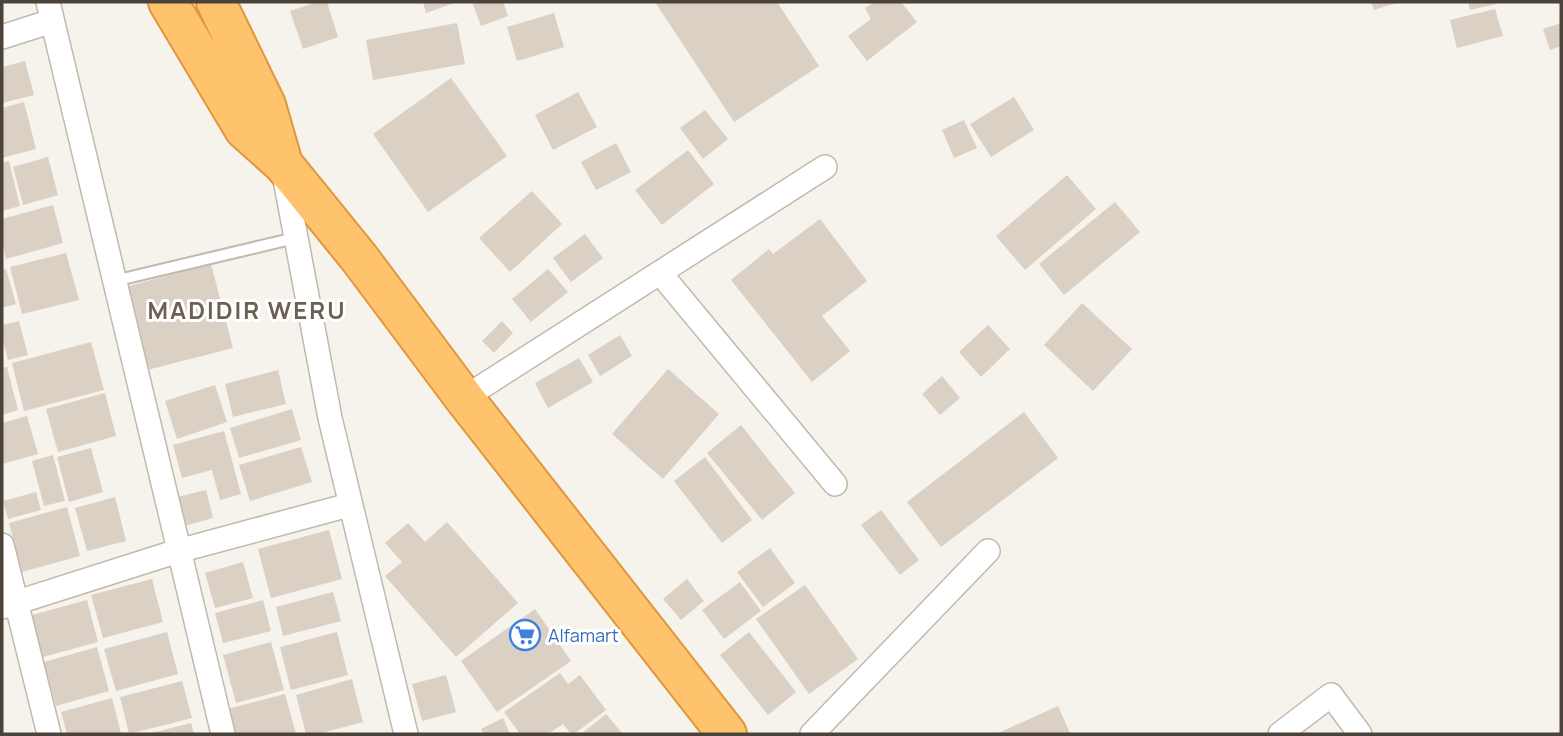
<svg xmlns="http://www.w3.org/2000/svg" width="1563" height="736" font-family="Manrope,sans-serif">
<style>
.building{fill:#dbd0c4}
.lines{fill:none;stroke-linecap:round;stroke-linejoin:round}
.lane-casing{stroke:#c2b9ae;stroke-width:14}
.street-casing{stroke:#c2b9ae;stroke-width:26}
.highway-casing{stroke:#df973c;stroke-width:42}
.lane{stroke:#fff;stroke-width:10}
.street{stroke:#fff;stroke-width:23}
.highway{stroke:#ffc36e;stroke-width:38}
.labels{text-anchor:middle;dominant-baseline:central;stroke-width:6;stroke-linejoin:round;paint-order:stroke}
.shop-label{font-size:18px;fill:#366cbe;stroke:#fff;text-anchor:start}
.district-label{font-size:24px;font-weight:bold;letter-spacing:2px;fill:#6e6050;stroke:#fff}
</style>
<rect width="100%" height="100%" fill="#f6f2ec"/>
<!-- building -->
<path class="building" d="M317,2H327L338,37L303,49L290,11Z
M423,2H457L426,13Z
M472,2H503L508,16L481,26Z
M655,2H777L819,66L734,122Z
M875,2H901L917,22L867,61L848,36L871,19L865,8Z
M1371,2H1399L1374,10Z
M1468,2H1495L1496,4L1470,10Z
M1495,9L1503,36L1457,48L1450,20Z
M554,13L564,47L517,61L507,27Z
M457,23L465,64L373,80L366,40Z
M1561,23V46L1550,50L1543,29Z
M25,61L34,95L2,103V67Z
M451,78L507,156L428,212L373,134Z
M578,92L597,127L553,150L535,115Z
M1014,97L1034,130L991,157L970,124Z
M24,102L36,149L2,158V108Z
M705,110L728,139L703,159L680,128Z
M964,120L977,148L954,158L942,130Z
M616,143L631,172L596,190L581,162Z
M688,150L714,184L662,225L635,190Z
M48,157L58,195L23,205L13,167Z
M9,161L20,206L2,211V163Z
M1067,175L1096,209L1025,270L996,236Z
M532,191L562,224L510,272L479,238Z
M1115,202L1140,232L1064,295L1039,264Z
M53,205L63,243L6,259L2,241V219Z
M820,219L867,281L822,316L850,351L812,382L731,280L769,249L773,254Z
M585,234L603,258L571,282L553,258Z
M66,253L79,300L22,314L10,267Z
M211,264L233,348L147,370L125,287Z
M6,269L16,304L2,308V270Z
M548,269L568,292L531,322L512,299Z
M1082,303L1132,349L1093,391L1044,345Z
M19,321L28,355L8,360L2,337V325Z
M502,321L513,333L494,353L482,341Z
M988,325L1010,349L981,377L959,352Z
M620,335L632,356L600,376L588,355Z
M91,342L104,390L24,411L12,363Z
M579,358L593,382L548,408L535,383Z
M7,367L18,410L2,415V368Z
M668,369L719,414L663,479L612,434Z
M278,370L286,404L233,417L225,384Z
M942,376L960,398L940,415L922,394Z
M215,385L227,422L177,439L165,401Z
M105,393L116,436L58,452L46,409Z
M292,409L301,440L239,458L230,428Z
M1024,412L1058,458L941,547L907,502Z
M27,416L38,454L2,464V423Z
M741,425L795,493L762,520L707,453Z
M224,431L241,494L220,500L212,470L182,478L173,445Z
M301,447L312,482L250,501L239,465Z
M91,448L103,492L69,502L57,457Z
M53,455L65,501L44,506L32,461Z
M705,457L752,520L722,543L674,481Z
M206,490L213,518L184,526L177,497Z
M36,492L41,510L8,519L3,501Z
M115,497L126,541L87,551L75,508Z
M67,507L80,556L22,572L9,523Z
M881,510L919,560L900,575L861,525Z
M447,522L518,603L456,657L385,576L402,562L385,543L408,523L425,542Z
M329,530L342,579L271,598L258,549Z
M770,548L795,583L763,607L737,572Z
M243,562L253,598L215,608L205,573Z
M152,579L163,622L103,638L91,595Z
M687,579L704,601L681,620L663,599Z
M740,582L761,611L724,639L702,610Z
M805,585L858,659L809,694L756,619Z
M333,592L341,621L283,636L276,607Z
M87,600L98,642L43,657L32,615Z
M263,600L271,631L223,643L215,613Z
M535,609L571,661L497,712L461,661Z
M167,632L178,674L116,691L104,649Z
M337,632L348,675L291,690L280,647Z
M749,632L796,692L768,715L720,655Z
M271,642L284,690L236,703L223,655Z
M97,647L109,691L56,706L44,662Z
M560,673L568,684L580,675L606,710L574,734H571L563,724L548,734H520L504,712Z
M446,675L456,712L422,721L412,684Z
M352,679L363,722L318,734H306L296,695Z
M182,681L192,718L129,734L120,697Z
M285,694L296,734H233L227,709Z
M112,698L121,734H67L61,712Z
M1058,706L1070,733L996,734Z
M606,714L623,734H581Z
M503,718L510,734H484L481,729Z
M191,723L194,734H151V733Z"/>
<g class="lines">
<!-- lane casing -->
<g class="lane-casing">
<path id="lane" d="M114,281L295,238"/>
</g>
<!-- street casing -->
<g class="street-casing">
<path id="street" d="M48,2L223,734
M2,37L52,21
M284,174L330,418L406,734
M660,273L835,484
M464,398L825,167
M2,545L49,734
M2,607L178,551L349,505
M812,734L988,551
M1280,734L1331,695L1360,734"/>
</g>
<!-- highway casing -->
<g class="highway-casing">
<path id="highway" d="M168,2L244,129L283,164L360,259L464,398L727,734
M216,2L266,105L283,164"/>
</g>
<!-- lane -->
<use href="#lane" class="lane"/>
<!-- street -->
<use href="#street" class="street"/>
<!-- highway -->
<use href="#highway" class="highway"/>
</g>
<!-- icons -->
<defs>
<g id="supermarket-ring" transform="scale(1.575)"><circle r="9.5" fill="#fff" stroke="#3f7fe0" stroke-width="1.5"/><path d="M-6-5.5h2.5l.6 2H6L4.5 2H-2.5L-4.4-4H-6ZM-1.5 3.2a1.3 1.3 0 1 0 .1 0ZM3 3.2a1.3 1.3 0 1 0 .1 0Z" fill="#3f7fe0"/></g>
</defs>
<g fill-rule="evenodd">
<use href="#supermarket-ring" x="525" y="635"/>
</g>
<g class="labels">
<!-- shop labels -->
<g class="shop-label">
<text x="548" y="635">Alfamart</text>
</g>
<!-- district labels -->
<g class="district-label">
<text x="247" y="309">MADIDIR WERU</text>
</g>
</g>
<!-- border -->
<rect width="1563" height="736" fill="none" stroke="#4b4239" stroke-width="7"/>
</svg>
